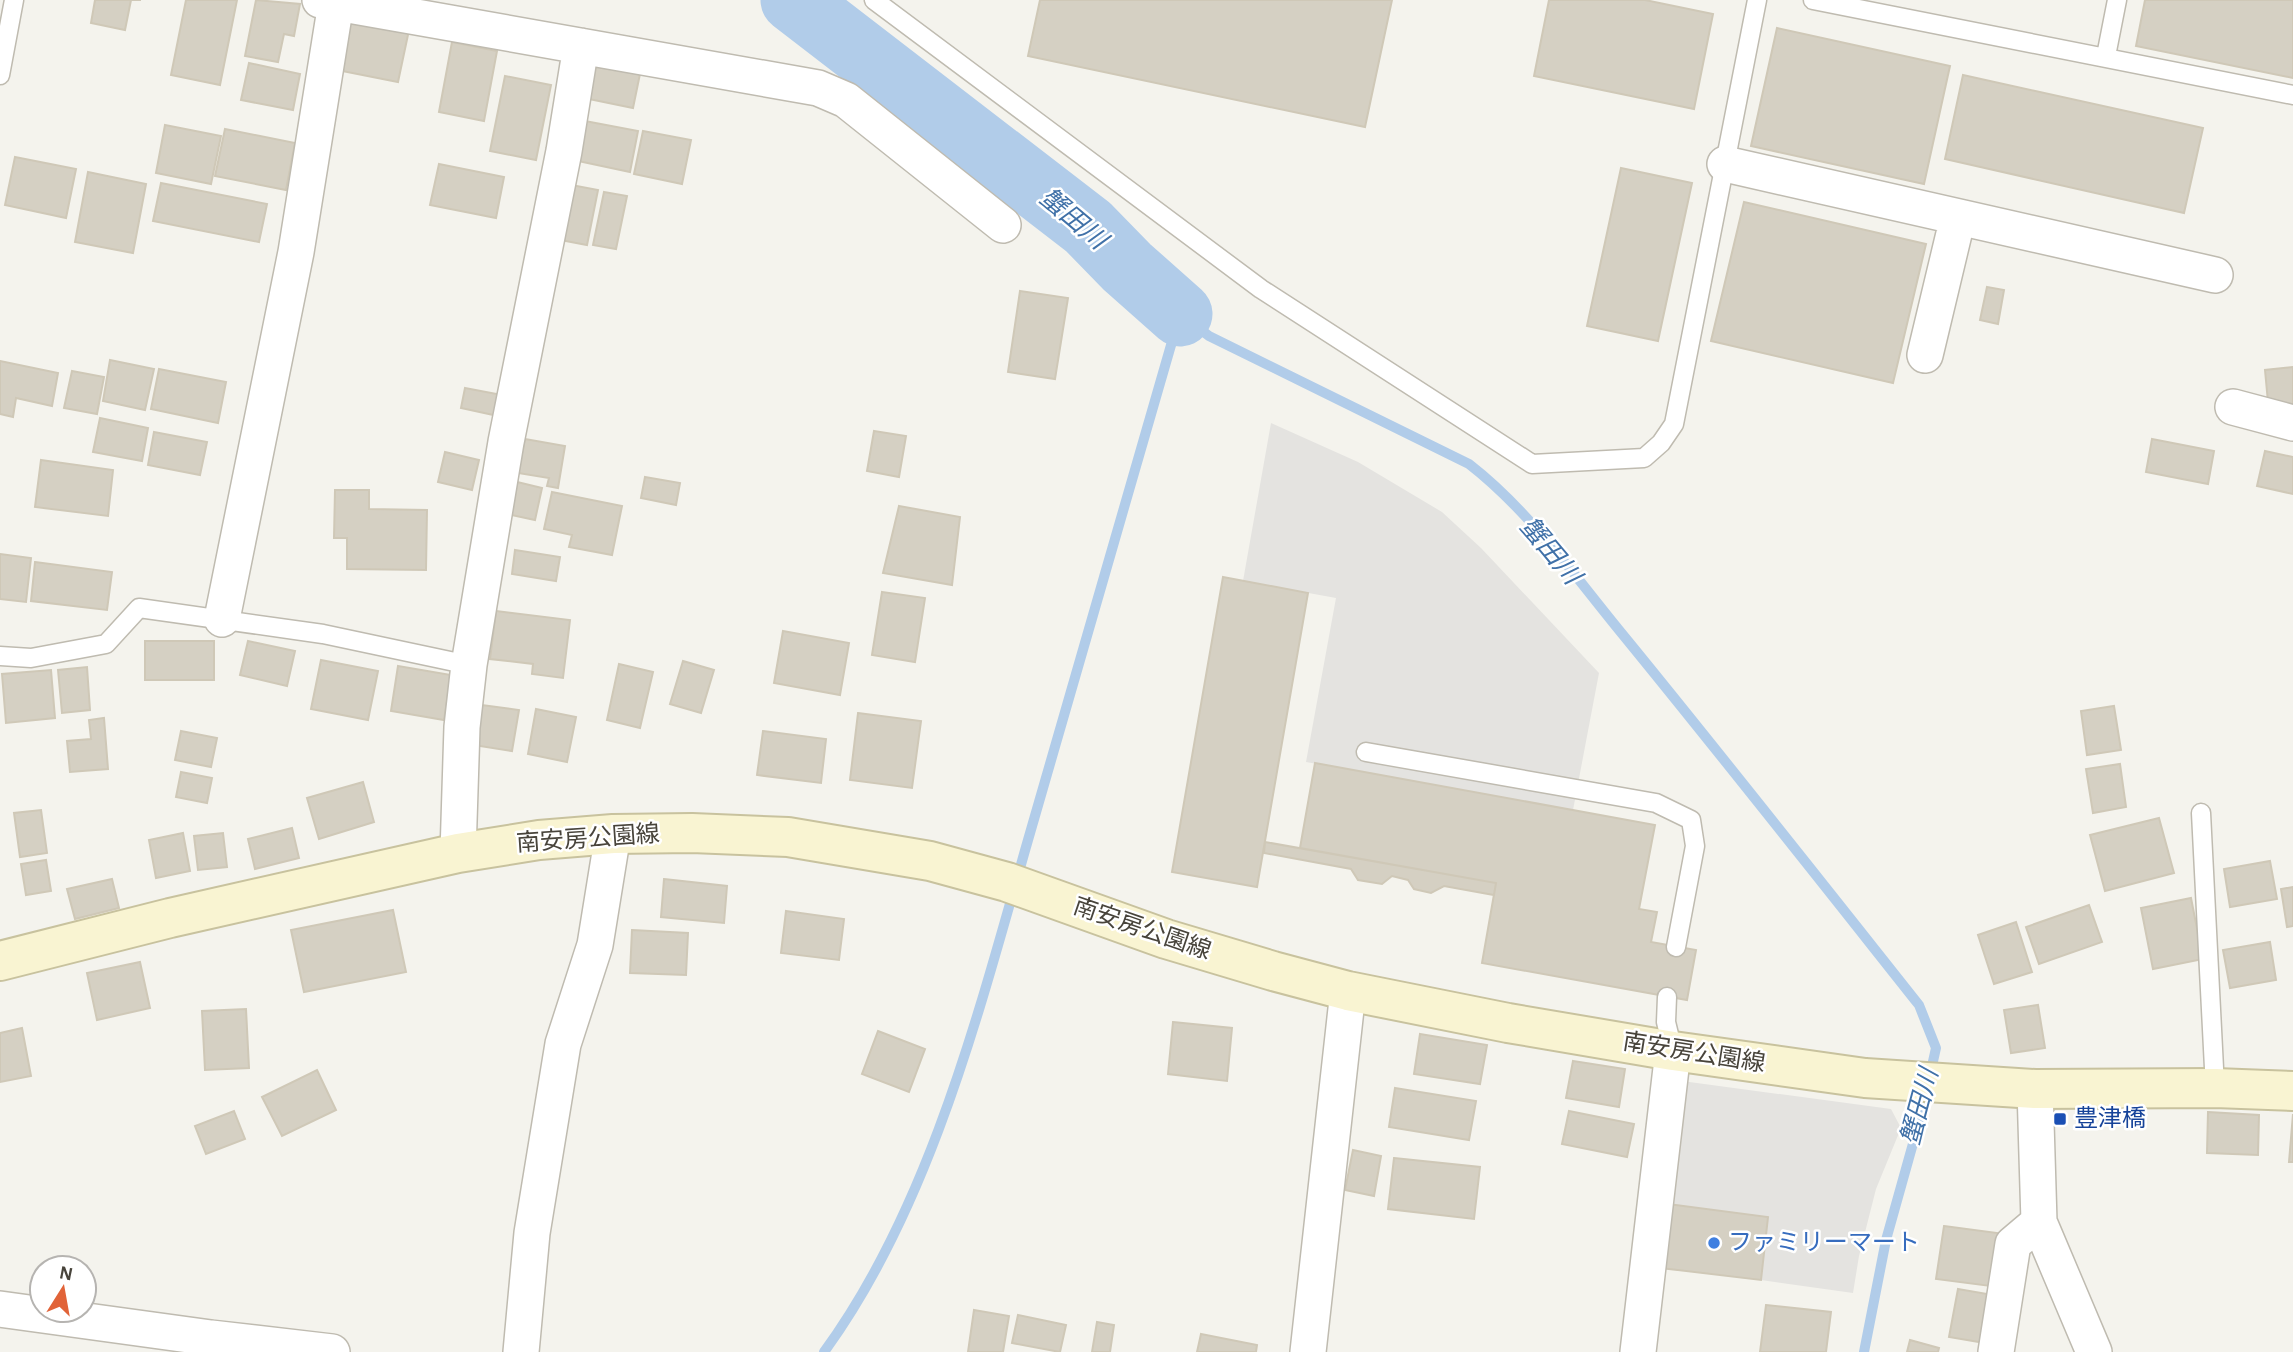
<svg xmlns="http://www.w3.org/2000/svg" width="2293" height="1352" font-family="'Alegreya Sans','Noto Sans JP',sans-serif">
<style>
.parking{fill:#e4e3e0}
.lines{fill:none;stroke-linecap:round;stroke-linejoin:round}
.stream{stroke:#b1cce9;stroke-width:10}
.river{stroke:#b1cce9;stroke-width:65}
.building{fill:#d5d0c3;stroke:#cfc8b7;stroke-width:2}
.lane-casing{stroke:#bfbbb0;stroke-width:21}
.street-casing{stroke:#bfbbb0;stroke-width:38}
.secondary-casing{stroke:#c8c29e;stroke-width:42}
.lane{stroke:#fff;stroke-width:18}
.street{stroke:#fff;stroke-width:35}
.secondary{stroke:#f9f4d2;stroke-width:38}
.transit-dot{fill:#1a4fb4;stroke:#fff;stroke-width:2.5}
.shop-dot{fill:#3f7fe0;stroke:#fff;stroke-width:2.5}
.labels{text-anchor:middle;dominant-baseline:central;stroke-width:5;stroke-linejoin:round;paint-order:stroke}
.street-label{font-size:24px;fill:#48443b;stroke:#fff}
.transit-label{font-size:24px;fill:#164399;stroke:#fff;text-anchor:start}
.shop-label{font-size:24px;fill:#366cbe;stroke:#fff;text-anchor:start}
.water-label{font-size:26px;font-style:italic;fill:#4071a8;stroke:#fff}
</style>
<rect width="100%" height="100%" fill="#f4f3ed"/>
<!-- parking -->
<path class="parking" d="M1271,423L1358,462L1442,512L1481,548L1599,673L1573,810L1306,762L1336,598L1243,581Z
M1682,1081L1891,1109L1901,1128L1876,1189L1859,1256L1853,1293L1761,1280L1768,1217L1668,1204Z"/>
<g class="lines">
<!-- stream -->
<path class="stream" d="M824,1352C930,1207 979,1011 1028,840C1079,665 1129,489 1180,314L1209,336L1469,464C1531,512 1578,581 1628,641C1726,761 1823,884 1919,1005L1936,1048L1921,1115L1886,1240L1864,1352"/>
<!-- river -->
<path class="river" d="M793,0L1088,227L1127,267L1180,314"/>
</g>
<!-- building -->
<path class="building" d="M95,0H141H131L125,30L91,23Z
M186,0H237L220,85L171,75Z
M256,0L300,4L294,36L284,34L278,62L245,56Z
M1040,0H1392L1365,127L1028,56Z
M1549,0H1645L1713,14L1694,109L1534,76Z
M2145,0H2293V78L2136,46Z
M347,18L409,30L398,82L337,70Z
M1777,28L1950,66L1924,184L1751,146Z
M452,42L497,51L484,121L439,112Z
M592,59L641,69L633,108L584,98Z
M249,63L300,74L293,110L241,100Z
M1963,75L2203,128L2184,213L1945,159Z
M505,76L551,85L536,160L490,151Z
M585,121L638,131L630,172L578,161Z
M165,125L221,136L211,184L156,173Z
M225,129L295,143L286,190L215,176Z
M643,131L691,140L682,184L634,174Z
M15,157L76,169L66,218L5,205Z
M439,164L504,177L496,218L430,205Z
M1621,168L1692,183L1658,341L1587,326Z
M88,172L146,184L133,253L75,242Z
M161,183L267,204L259,242L153,221Z
M566,184L598,190L587,245L555,239Z
M604,192L627,196L616,249L593,245Z
M1744,202L1926,244L1893,383L1711,341Z
M1987,287L2004,290L1998,324L1980,320Z
M1020,291L1068,298L1055,379L1008,372Z
M110,360L154,369L145,410L103,401Z
M0,361L58,373L52,406L16,398L13,417L0,414Z
M2293,367V411L2269,413L2265,370Z
M159,369L226,382L218,423L151,409Z
M72,371L104,377L97,414L64,408Z
M465,388L502,395L498,416L461,408Z
M100,418L148,428L142,461L93,452Z
M874,431L906,436L899,477L867,471Z
M154,432L207,442L200,475L148,465Z
M525,439L565,446L558,488L547,486L549,478L518,473Z
M2152,439L2214,451L2208,484L2146,472Z
M2265,451L2293,457V494L2257,486Z
M445,452L479,460L472,490L438,482Z
M41,460L113,470L108,516L35,507Z
M645,477L680,483L676,505L641,498Z
M509,480L542,488L535,520L502,513Z
M335,490H369V509L427,510L426,570L347,569V538H334Z
M552,492L622,506L612,555L569,547L572,535L544,529Z
M899,506L960,517L952,585L883,573Z
M515,550L560,557L556,581L512,574Z
M0,554L31,558L26,602L0,599Z
M35,562L112,572L107,610L31,601Z
M1223,577L1308,593L1257,887L1172,872Z
M882,592L925,598L915,662L872,655Z
M496,611L570,620L563,678L532,674L533,664L490,659Z
M783,631L849,643L840,695L774,683Z
M145,641H214V680H145Z
M248,641L295,651L287,686L240,675Z
M321,660L378,671L368,720L311,709Z
M683,661L714,670L701,713L670,704Z
M619,664L653,672L640,728L607,720Z
M398,666L451,675L444,720L391,711Z
M87,667L90,710L62,713L58,670Z
M51,670L55,718L6,723L2,674Z
M474,704L519,710L512,751L467,744Z
M2114,706L2121,750L2087,755L2081,711Z
M536,709L576,717L567,762L528,754Z
M858,713L921,721L912,788L850,780Z
M104,718L108,769L70,772L67,741L91,739L89,720Z
M181,731L217,738L211,767L175,760Z
M763,731L826,739L821,783L757,775Z
M1315,763L1655,825L1639,909L1657,912L1651,942L1696,950L1687,1000L1482,963L1496,883L1300,848Z
M2120,764L2126,807L2093,813L2086,769Z
M181,772L212,778L207,803L176,797Z
M363,782L374,822L319,839L307,798Z
M41,810L47,853L20,857L14,813Z
M2159,818L2174,873L2105,891L2090,835Z
M292,828L299,858L255,869L248,839Z
M183,833L190,871L156,878L149,840Z
M223,833L227,867L198,870L194,836Z
M1265,842L1496,883L1494,895L1444,886L1431,893L1414,889L1408,880L1392,876L1382,884L1358,880L1351,869L1264,853Z
M46,860L51,891L26,895L21,864Z
M2270,861L2277,899L2230,907L2224,869Z
M112,879L119,908L75,919L67,889Z
M664,879L727,886L724,923L661,917Z
M2293,887V926L2287,927L2281,889Z
M2191,898L2203,959L2153,969L2141,908Z
M2089,905L2102,942L2039,964L2026,927Z
M393,910L406,972L304,992L291,930Z
M786,911L844,919L839,960L781,953Z
M2016,922L2032,972L1994,984L1978,935Z
M632,930L688,933L686,975L630,973Z
M2270,942L2276,980L2230,988L2223,950Z
M140,962L150,1008L97,1020L87,973Z
M2038,1005L2045,1048L2011,1053L2004,1010Z
M246,1009L249,1068L205,1070L202,1011Z
M1173,1022L1232,1028L1227,1081L1168,1074Z
M22,1028L31,1076L0,1082V1033Z
M878,1031L925,1049L909,1092L862,1074Z
M1420,1034L1487,1045L1480,1084L1414,1074Z
M1573,1061L1625,1069L1619,1107L1566,1098Z
M317,1070L336,1110L282,1136L262,1097Z
M1395,1088L1476,1101L1469,1140L1389,1127Z
M234,1111L245,1139L206,1154L195,1126Z
M1569,1111L1634,1124L1627,1157L1562,1144Z
M2208,1112L2259,1115L2258,1155L2207,1153Z
M2293,1114V1162H2289Z
M1353,1150L1381,1156L1374,1196L1345,1190Z
M1394,1158L1480,1167L1474,1219L1388,1209Z
M1668,1204L1768,1217L1761,1280L1661,1268Z
M1944,1226L2005,1234L1998,1287L1936,1279Z
M1958,1289L1993,1295L1985,1343L1949,1337Z
M1766,1305L1831,1312L1826,1352H1760Z
M974,1310L1009,1316L1003,1352H968Z
M1018,1315L1066,1325L1060,1352L1012,1343Z
M1097,1322L1114,1325L1110,1352H1092Z
M1201,1334L1257,1345L1256,1352H1197Z
M1910,1340L1939,1348L1938,1352H1907Z"/>
<g class="lines">
<!-- lane casing -->
<g class="lane-casing">
<path id="lane" d="M874,0L1261,289L1532,464L1644,458L1661,443L1674,424L1757,0
M1813,0L2293,95
M2106,56L2117,0
M0,75L14,0
M0,656L31,658L106,644L139,608L323,634L469,665
M1366,752L1656,803L1691,820L1695,846L1676,947
M2201,813L2215,1088
M1667,997L1666,1022L1673,1051"/>
</g>
<!-- street casing -->
<g class="street-casing">
<path id="street" d="M320,0L818,88L846,100L1003,225
M1725,164L2215,275
M1925,355L1958,217
M2233,407L2293,423
M222,619L296,252L336,3
M458,853L462,727L469,665L506,442L564,151L581,46
M2035,1089L2039,1222L2094,1352
M0,1309L211,1338
M209,1352L211,1338L332,1352
M521,1352L532,1233L563,1044L595,945L613,834
M1308,1352L1348,991
M1638,1352L1673,1051
M1996,1352L2013,1244L2039,1222"/>
</g>
<!-- secondary casing -->
<g class="secondary-casing">
<path id="secondary" d="M0,961L170,918L458,853L539,840L613,834L692,833L788,837L930,861L1007,882L1166,939L1273,971L1348,991L1508,1023L1673,1051L1865,1078L2035,1089L2215,1088L2293,1091"/>
</g>
<!-- lane -->
<use href="#lane" class="lane"/>
<!-- street -->
<use href="#street" class="street"/>
<!-- secondary -->
<use href="#secondary" class="secondary"/>
</g>
<!-- markers -->
<rect class="transit-dot" x="2053" y="1112" width="14" height="14" rx="3.5"/>
<circle class="shop-dot" cx="1714" cy="1243" r="7"/>
<g class="labels">
<!-- street labels -->
<g class="street-label">
<text transform="translate(588 839) rotate(-4)">南安房公園線</text>
<text transform="translate(1142 929) rotate(19)">南安房公園線</text>
<text transform="translate(1694 1053) rotate(9)">南安房公園線</text>
</g>
<!-- transit labels -->
<g class="transit-label">
<text x="2074" y="1119">豊津橋</text>
</g>
<!-- shop labels -->
<g class="shop-label">
<text x="1728" y="1243">ファミリーマート</text>
</g>
<!-- water labels -->
<g class="water-label">
<text transform="translate(1073 219) rotate(40)">蟹田川</text>
<text transform="translate(1550 551) rotate(50)">蟹田川</text>
<text transform="translate(1920 1107) rotate(-75)">蟹田川</text>
</g>
</g>
<!-- north arrow -->
<g transform="translate(63 1289) rotate(11)"><circle r="33" fill="#ffffff" stroke="#b6b4b1" stroke-width="2"/>
<path d="M0-5L12 26L0 18L-12 26Z" fill="#e16338"/>
<text y="-10" font-size="19" font-weight="bold" text-anchor="middle" fill="#48443b">N</text>
</g>
</svg>
